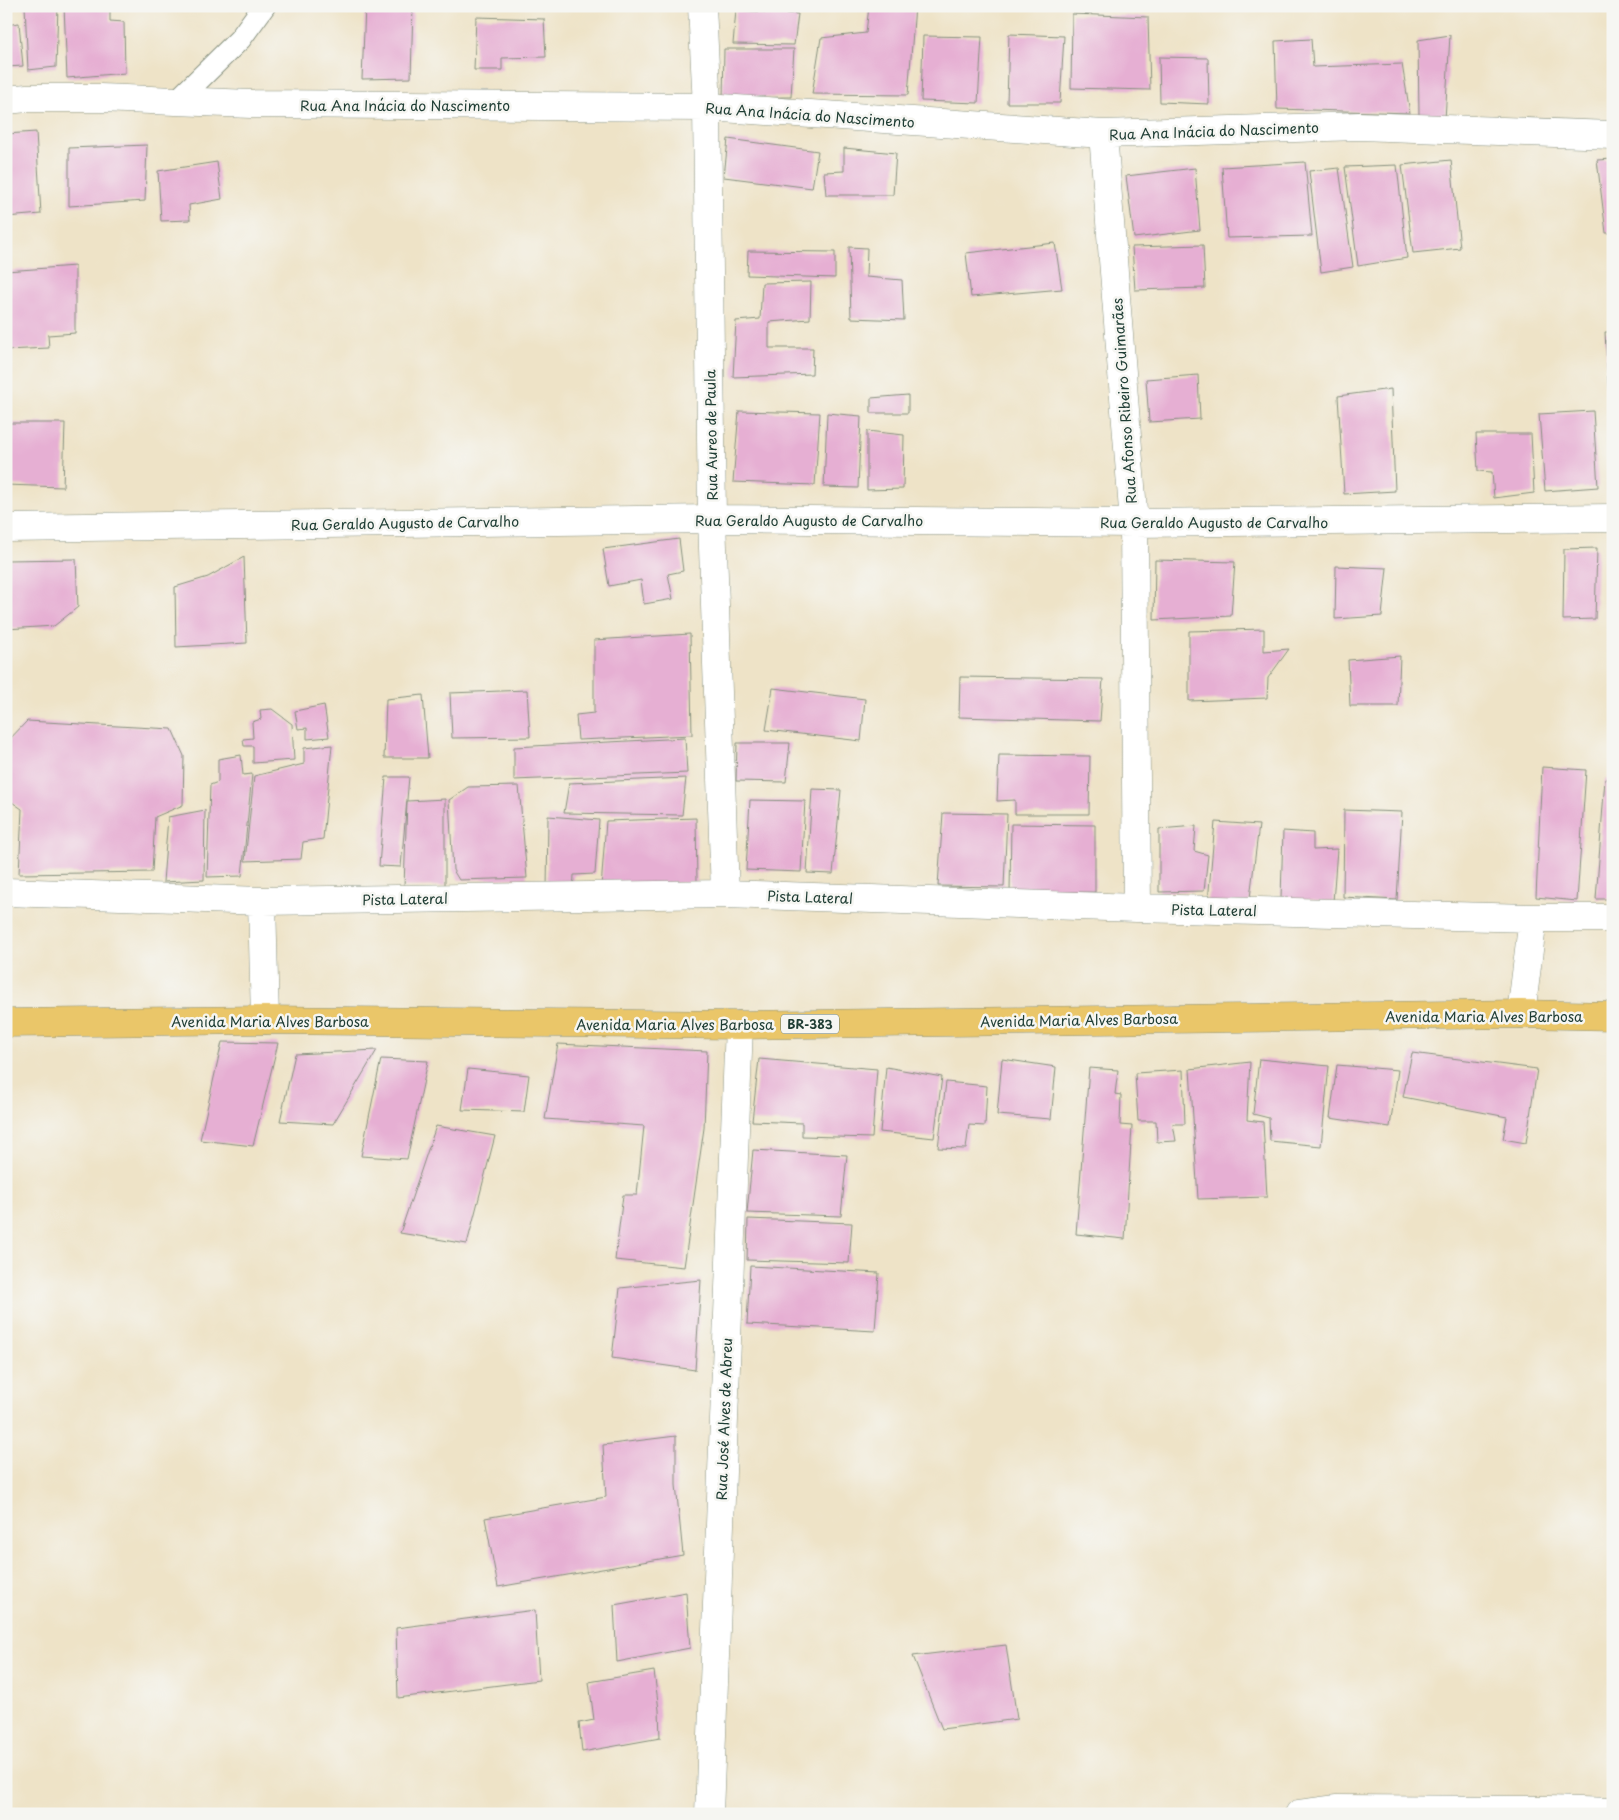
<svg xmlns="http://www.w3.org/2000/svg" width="1619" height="1820" font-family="'Playpen Sans',sans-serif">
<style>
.building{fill:#e6afd3}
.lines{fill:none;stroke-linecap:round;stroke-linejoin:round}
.service-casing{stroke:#86907e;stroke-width:24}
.minor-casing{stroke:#86907e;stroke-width:29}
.trunk-casing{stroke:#86907e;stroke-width:29}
.service{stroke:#fff;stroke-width:22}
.minor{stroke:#fff;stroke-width:28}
.trunk{stroke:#eac669;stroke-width:28}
.labels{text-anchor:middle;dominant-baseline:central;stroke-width:5;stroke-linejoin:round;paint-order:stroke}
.shield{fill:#f6f6f2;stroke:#60746d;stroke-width:1}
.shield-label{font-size:12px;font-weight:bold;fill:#1f3d34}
.street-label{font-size:14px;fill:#1f3d34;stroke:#f6f6f2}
</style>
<rect width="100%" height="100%" fill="#f6f6f2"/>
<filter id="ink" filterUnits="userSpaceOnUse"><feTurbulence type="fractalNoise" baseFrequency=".02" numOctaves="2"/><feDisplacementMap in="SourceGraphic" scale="10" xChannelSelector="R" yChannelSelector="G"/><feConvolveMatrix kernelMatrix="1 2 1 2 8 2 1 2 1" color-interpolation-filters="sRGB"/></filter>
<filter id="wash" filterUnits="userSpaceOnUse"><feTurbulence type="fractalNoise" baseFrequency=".0096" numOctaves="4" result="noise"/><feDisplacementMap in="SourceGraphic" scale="20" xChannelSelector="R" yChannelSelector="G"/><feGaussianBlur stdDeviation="1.12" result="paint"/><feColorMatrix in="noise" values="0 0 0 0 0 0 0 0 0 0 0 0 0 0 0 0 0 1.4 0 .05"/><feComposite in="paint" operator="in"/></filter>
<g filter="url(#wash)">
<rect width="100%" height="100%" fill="#eee3c7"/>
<g id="blocks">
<!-- building -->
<path class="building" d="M25,6H58L56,67L28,70Z
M64,6H110V21L124,22L125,73L67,78Z
M365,6H413L411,78L362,79Z
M806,6H820V9L806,8Z
M869,6H915L908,95L812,94L821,38L866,33Z
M736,10L798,14L794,45L733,44Z
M1072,14L1148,17L1150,90L1071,88Z
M476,17L544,19L546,57L502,58V70H474Z
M19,23L23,66L6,67V25Z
M1009,34L1064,36L1060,103H1007Z
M1450,35L1445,120L1419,116L1418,40Z
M923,36L982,37L978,103L921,101Z
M1311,39L1313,67L1402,64L1410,113L1277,109L1275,41Z
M724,49H794L791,97L723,98Z
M1159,57L1208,58L1209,104L1160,102Z
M36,132L41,214L6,217V134Z
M728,139L818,151L812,188L724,177Z
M147,145L145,201L69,206V148Z
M844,148L896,153L893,195H826L824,172L844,171Z
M1613,159V233H1606L1597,160Z
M1451,160L1460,248L1413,253L1402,165Z
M217,162L222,199L189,205L190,220L161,221L158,171Z
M1305,162L1312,236L1227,238L1222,167Z
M1397,165L1407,258L1358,266L1345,167Z
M1195,168L1200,230L1134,238L1126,176Z
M1339,168L1353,267L1321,272L1309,171Z
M1055,243L1062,289L971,297L966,253Z
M1203,245L1205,288L1135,290L1132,247Z
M849,247L867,248L866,277L902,280L904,320L851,318Z
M748,251L835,252V278L747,275Z
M75,266V333L48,335L49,348L6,350V271Z
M811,282L810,319L769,322V348H813L812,374L733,377L736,321L760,319L762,283Z
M1605,332H1613V433H1611Z
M1198,375L1200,419L1149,422L1146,379Z
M1391,389L1395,491L1344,494L1338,396Z
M908,395V413H871V398Z
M739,411L820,413L815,485L733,482Z
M1593,411L1598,487L1545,491L1539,414Z
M827,413L861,416L858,488L824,487Z
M6,423H65L63,487L6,485Z
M867,431L904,435L903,489L867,490Z
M1476,434H1531L1534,493L1494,498L1492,472L1478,471Z
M679,539L683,571L668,574L673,599L644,604L641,580L609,586L603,549Z
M1597,548L1595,619L1563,620L1564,549Z
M244,557L247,643L176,647L175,587L208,577Z
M76,559L78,607L54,626L6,629V560Z
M1155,560L1235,562L1231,616L1154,620Z
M1336,566L1387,568L1382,616L1335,619Z
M1264,629V651L1289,649L1268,678L1267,698L1189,701V631Z
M690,634L692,735L578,740L576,715L594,713V640Z
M1400,656L1398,706H1350L1348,660Z
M960,677L1103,679L1100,721L959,717Z
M773,688L865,699L861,741L766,730Z
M527,690L530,737L452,738L450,693Z
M423,695L428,758H384L386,699Z
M324,705L329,737L307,739V728L298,729L295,711Z
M272,709L292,724L294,760L253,763V746H244L243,739L253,738L252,722L261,719L260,710Z
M27,721L172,729L184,756L183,805L155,817L152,872L19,874L22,809L6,798V743Z
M685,738L687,773L514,780V747Z
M737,743H790L786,782L736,781Z
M332,745L323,839L303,842L301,859L245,861L254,776L304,764V748Z
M241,755L243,775L252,774L242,876L207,877L210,785L218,782V759Z
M999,755L1090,756L1089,814H1015V800L997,801Z
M1542,767L1586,770L1577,901L1536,897Z
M386,777H409L401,867L379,866Z
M686,778L682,815L564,813L569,783Z
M1605,779H1613V899H1596Z
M519,786L527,878L459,880L453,870L449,800L468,787Z
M812,789L841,790L833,874L807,873Z
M445,799V886L404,887L407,801Z
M750,800L805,801L801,872L746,870Z
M205,810L204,880L163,882L168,817Z
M1344,810L1402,812L1397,900L1343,897Z
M943,813L1007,814L1004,887L938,886Z
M548,816L599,820L595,874L574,875L573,893L547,891Z
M696,818L697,882L601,888L606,821Z
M1215,822L1259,825L1249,906L1208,902Z
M1011,824L1095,825V892L1010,893Z
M1196,826L1194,851L1208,855L1204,891L1159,892V829Z
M1283,831L1313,833V850L1337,849L1333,902L1281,898Z
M222,1042L278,1043L253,1146L200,1140Z
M558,1044L707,1051L704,1128L684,1267L615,1260L623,1195H637L644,1126L545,1119Z
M377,1050L333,1124L280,1121L295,1054Z
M1412,1053L1537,1069L1526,1143L1503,1139L1507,1117L1403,1097Z
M381,1059L428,1061L407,1159L361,1156Z
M759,1059L877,1069L872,1138L802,1136V1123L752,1121Z
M1002,1059L1056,1067L1051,1119L997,1115Z
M1259,1059L1329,1066L1321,1146L1270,1141L1269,1118L1253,1114Z
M1250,1062L1247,1120L1263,1122L1267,1197L1198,1199L1190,1069Z
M1337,1065L1398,1070L1390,1127L1330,1118Z
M886,1067L942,1077L934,1138L880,1132Z
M1089,1068L1118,1070L1115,1094L1121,1095L1120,1125L1132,1126L1125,1239L1076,1234Z
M468,1069L529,1075L524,1112L462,1110Z
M1183,1070L1185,1124H1173L1176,1141L1157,1142L1156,1121H1138L1135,1073Z
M946,1082L987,1086L985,1126L969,1125L966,1149L938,1148Z
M436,1126L495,1136L467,1244L400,1233Z
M753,1150L847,1155L841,1216L747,1213Z
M748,1219L852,1223L849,1263L747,1260Z
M750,1266L879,1273L875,1331L747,1324Z
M701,1280L695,1370L612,1358L620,1288Z
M676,1436V1485L683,1555L498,1587L485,1518L606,1497L603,1445Z
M686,1592L690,1648L617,1662L614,1605Z
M535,1610L539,1680L398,1698L396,1628Z
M1006,1645L1017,1719L942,1729L913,1656Z
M654,1671L659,1710L660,1738L582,1752L579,1723L594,1720L589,1682Z"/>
</g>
</g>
<g filter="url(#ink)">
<use href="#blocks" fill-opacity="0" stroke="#86907e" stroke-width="1"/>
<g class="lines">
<!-- service casing -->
<g class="service-casing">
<path id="service" d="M177,101L240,39L264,6"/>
</g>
<!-- minor casing -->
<g class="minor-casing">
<path id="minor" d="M702,6L707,107L712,519L725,894
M6,100L27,98H100L251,104L707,107L1103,134L1359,126L1613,135
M1103,134L1134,523L1137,908
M6,528L712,519L1134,523L1613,518
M6,892L262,901L725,894L1137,908L1533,918H1613
M262,901L265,1020
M1521,1014L1533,918
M709,1814L739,1025
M1299,1814L1337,1809L1548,1810L1613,1812"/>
</g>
<!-- trunk casing -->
<g class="trunk-casing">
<path id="trunk" d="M6,1023L265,1020L739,1025L1521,1014L1613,1016"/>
</g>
<!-- service -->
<use href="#service" class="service"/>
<!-- minor -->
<use href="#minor" class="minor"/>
<!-- trunk -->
<use href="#trunk" class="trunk"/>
</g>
</g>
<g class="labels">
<!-- shield labels -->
<rect class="shield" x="781" y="1014.5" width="58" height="19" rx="4"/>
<g class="shield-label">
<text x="810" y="1024">BR-383</text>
</g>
<!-- street labels -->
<g class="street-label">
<text x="405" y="105">Rua Ana Inácia do Nascimento</text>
<text transform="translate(810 115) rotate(4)">Rua Ana Inácia do Nascimento</text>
<text transform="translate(1214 131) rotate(-2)">Rua Ana Inácia do Nascimento</text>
<text transform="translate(1124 401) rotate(-94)">Rua Afonso Ribeiro Guimarães</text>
<text transform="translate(711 435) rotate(-91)">Rua Aureo de Paula</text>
<text x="809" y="520">Rua Geraldo Augusto de Carvalho</text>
<text x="1214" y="522">Rua Geraldo Augusto de Carvalho</text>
<text transform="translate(405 523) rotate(-1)">Rua Geraldo Augusto de Carvalho</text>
<text transform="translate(810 897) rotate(2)">Pista Lateral</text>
<text transform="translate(405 899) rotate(-1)">Pista Lateral</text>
<text transform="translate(1214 910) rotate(1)">Pista Lateral</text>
<text x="1484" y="1016">Avenida Maria Alves Barbosa</text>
<text transform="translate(1079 1020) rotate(-1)">Avenida Maria Alves Barbosa</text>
<text x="270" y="1021">Avenida Maria Alves Barbosa</text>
<text x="675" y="1024">Avenida Maria Alves Barbosa</text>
<text transform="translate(724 1419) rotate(-88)">Rua José Alves de Abreu</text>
</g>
</g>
<!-- margin -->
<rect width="1619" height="1820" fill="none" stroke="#f6f6f2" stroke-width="25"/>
</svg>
